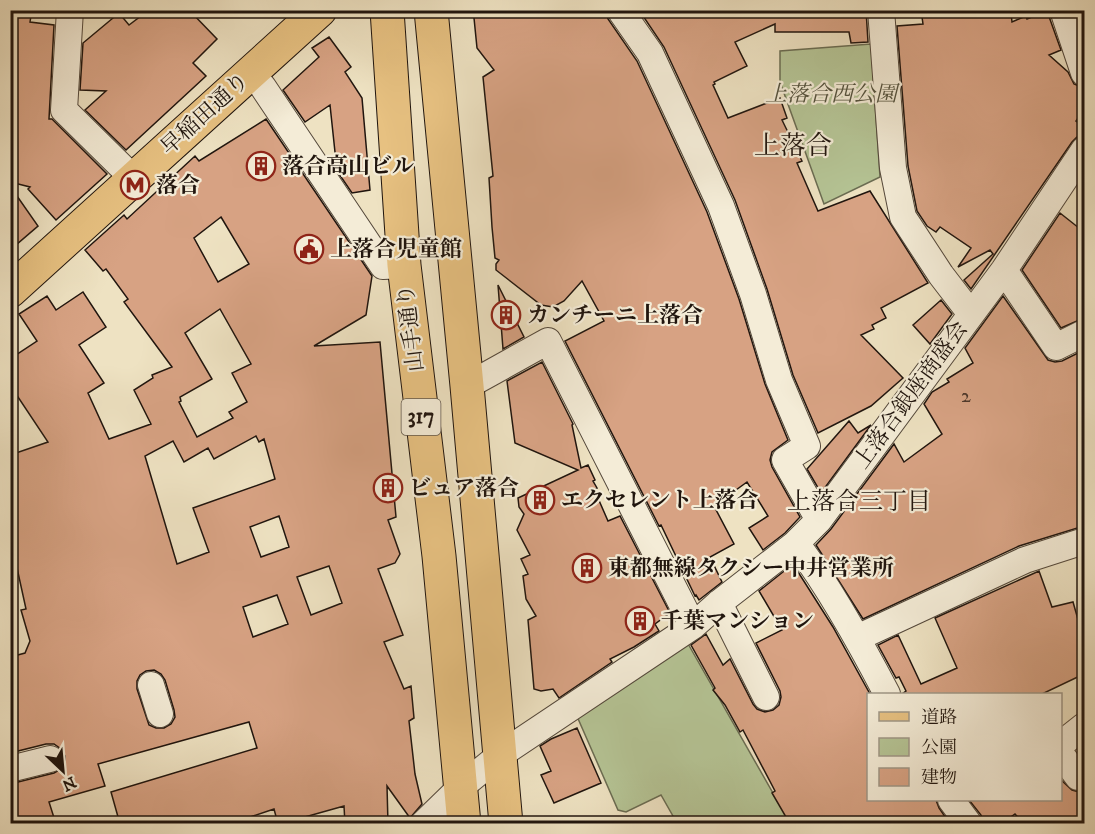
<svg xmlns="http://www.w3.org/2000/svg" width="1095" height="834" font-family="'IM FELL DW Pica','Noto Serif JP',serif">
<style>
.green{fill:#b5c495;stroke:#6a6c52;stroke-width:1.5}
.building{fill:#d7a283;stroke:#20150e;stroke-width:1.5;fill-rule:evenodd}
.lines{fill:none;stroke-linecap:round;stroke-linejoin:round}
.minor-casing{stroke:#54483b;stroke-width:28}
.major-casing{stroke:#20150e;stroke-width:35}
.minor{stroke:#f4ecd7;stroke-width:26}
.major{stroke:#e7c181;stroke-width:33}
.labels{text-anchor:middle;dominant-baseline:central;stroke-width:4.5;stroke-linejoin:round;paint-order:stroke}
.number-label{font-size:20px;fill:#4e382b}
.shield{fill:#f4ecd7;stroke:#60564a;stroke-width:1.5}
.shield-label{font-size:21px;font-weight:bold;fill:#20150e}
.park-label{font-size:22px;font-style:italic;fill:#54523d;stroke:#f4ecd7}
.street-label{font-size:22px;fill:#20150e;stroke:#f4ecd7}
.poi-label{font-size:22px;font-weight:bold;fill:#20150e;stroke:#f4ecd7;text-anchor:start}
.neighbourhood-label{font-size:24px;fill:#20150e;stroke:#f4ecd7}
.quarter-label{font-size:26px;fill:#20150e;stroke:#f4ecd7}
</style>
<rect width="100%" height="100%" fill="#eee2c2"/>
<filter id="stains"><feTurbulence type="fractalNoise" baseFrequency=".00333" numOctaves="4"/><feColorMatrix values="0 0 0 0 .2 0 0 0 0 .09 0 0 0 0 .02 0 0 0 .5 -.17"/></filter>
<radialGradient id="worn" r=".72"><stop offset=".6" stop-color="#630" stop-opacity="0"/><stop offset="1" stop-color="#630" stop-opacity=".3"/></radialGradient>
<!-- green -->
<path class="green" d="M871,44L880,177L824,204L780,82V51Z
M687,642L790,823H677L661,795L626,812L618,810L576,714Z"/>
<!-- building -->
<path class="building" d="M10,10H32L30,22L54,25L49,119H52L107,174L56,220L28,189L30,187L10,182V156L16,136H10Z
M149,10H189L217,39L193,63L206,76L126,150L85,110L106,91L80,90L83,43L119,13L129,25Z
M479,10H605L608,19L637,61L707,212L739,299L765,384L788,440L772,452L770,460L772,467L800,517L785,533L763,550L749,528L768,516L747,482L714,506L734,544L710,557L722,582L699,600L696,595L695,596L661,525L659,526L565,341L604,321L582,281L564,301L553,307L541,305L496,270V264L499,260L495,258L492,227L489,178L493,176L483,77L494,70L477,48L474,18Z
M639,10H866L868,42L851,43L849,32H775V24L735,42L747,66L714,82L715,84L713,85L728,118L780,98L787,118L782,120L802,161L797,163L818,211L870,191L928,283L881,308L886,318L872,325L874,329L861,335L903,378L871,406L818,433L793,375L767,289L735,200L664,47Z
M1004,11V13H1011L1012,22L1026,16L1027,19L1047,11L1061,50L1049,55L1068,72L1074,84L1084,88V109L1076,121L1084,127V135L1077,137L1072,142L971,289L964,280L993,254L990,250L958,267L971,248L940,227L936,232L927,226L917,211L908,166L897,26L923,24L922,17Z
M329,37L351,67L345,72L362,98L370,190L352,193L337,171L330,105L305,122L283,90L319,57L312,48Z
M266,119L372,276L366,315L314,346L380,342L396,517L388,520L400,554L395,563L378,569L403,635L384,642L404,689L411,686L414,718L409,721L415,774L422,804L410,818L387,786L388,824H345L344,806L280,824H278L274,809L229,824H120L111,792L257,748L249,722L98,764L105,786L49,802L56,824H10V784L54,773L61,769L65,763V756L61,749L54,744H46L10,753V657L25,653L30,641L21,610L26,609L10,536V455L48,442L10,385V359L37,341L19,314L47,296L56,310L83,292L106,327L79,345L104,383L88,393L109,439L151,424L134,390L153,378L152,375L172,367L124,302L128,299L106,269L103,271L85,250L124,215L127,219L195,156L199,161ZM221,217L249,264L218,282L194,238ZM220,309L251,364L232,373L247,402L229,412L233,418L197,437L179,402L181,401L180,397L212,379L185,333ZM256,436L259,442L264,439L275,479L193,508L209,552L177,564L145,456L173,441L184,462L208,448L214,459ZM279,516L289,547L261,557L250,527ZM329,566L342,603L311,615L297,577ZM277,595L288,624L253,637L243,607ZM154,670L161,674L165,680L174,710L175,717L171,724L164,728H156L149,725L137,689V681L140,675L146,671Z
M10,186L38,226L10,250Z
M1060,213L1084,232V318L1061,328L1022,270Z
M498,285L524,337L503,349Z
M1003,296L1048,360L1055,362L1062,361L1084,350V526L1019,546L863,619L816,545L831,529L894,444L904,462L942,434L924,404L932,392L949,382L947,379L973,363L965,348Z
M941,300L952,314L930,344L913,325Z
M542,362L573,424L572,425L581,468L588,465L595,480L593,481L597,488L594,489L608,521L620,516L670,613L655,624L659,631L634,647L610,659L612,662L559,698L553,689L541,691L534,689L528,620L536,616L526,599L523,576L528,574L521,559L530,555L517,530L524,514L519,507L518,498L578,470L515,443L507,381Z
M849,421L858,433L871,425L821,493L807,469Z
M793,564L833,627L870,694H868V800H936L939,808L948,821L944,824H790L772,793L775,791L743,730L740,732L725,705L713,690L715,688L691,645L706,634L723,665L730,659L753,704L757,709L765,712L773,710L779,705L781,697L780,691L756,643L782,630L759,591Z
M1039,571L1052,607L1073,602L1079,623L1084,621V674L1042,694H902L906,691L899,677L896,678L878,645L898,635L921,684L957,668L935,618Z
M577,728L601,783L554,803L541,775L551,771L540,746L551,739Z
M1060,779L1072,790L1079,792L1084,790V824H1024L1015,814L1001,824H984L981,815L969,800H1060Z"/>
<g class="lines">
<!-- minor casing -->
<g class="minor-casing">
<path id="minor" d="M70,10L64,110L134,179
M620,10L650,53L721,206L753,294L779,380L807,446L785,460L819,520
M881,10L893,168L903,217L941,275L971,314
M1063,10L1084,73
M251,72L263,87L383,266L404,265
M1004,270L1056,347L1084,333
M467,386L548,341L693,626
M795,544L799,547C833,593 861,644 887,694
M719,603L766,697
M857,638L1025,560L1084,541
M151,685L160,714
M1060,745L1084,726
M1060,753L1078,777
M10,769L50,759
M951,800L969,824
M423,824L461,787L500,755L693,626L719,603L795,544L819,520L1004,270L1084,150"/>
</g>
<!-- major casing -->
<g class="major-casing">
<path id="major" d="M387,10L404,265L439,556L464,824
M431,10L467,386L506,824
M10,291L320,10"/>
</g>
<!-- minor -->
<use href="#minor" class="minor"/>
<!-- major -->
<use href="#major" class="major"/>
</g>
<!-- icons -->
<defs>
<g id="building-ring" transform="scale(1.5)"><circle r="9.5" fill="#f4ecd7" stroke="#8f2418" stroke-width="1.5"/><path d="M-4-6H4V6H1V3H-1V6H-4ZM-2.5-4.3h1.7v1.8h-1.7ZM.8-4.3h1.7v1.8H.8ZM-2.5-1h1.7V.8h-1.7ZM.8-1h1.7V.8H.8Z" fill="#8f2418"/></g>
<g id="metro-ring" transform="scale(1.5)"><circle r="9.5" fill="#f4ecd7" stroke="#8f2418" stroke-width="1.5"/><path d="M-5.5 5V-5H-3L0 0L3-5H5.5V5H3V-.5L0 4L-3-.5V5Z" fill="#8f2418"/></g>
<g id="civic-ring" transform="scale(1.5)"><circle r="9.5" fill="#f4ecd7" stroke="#8f2418" stroke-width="1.5"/><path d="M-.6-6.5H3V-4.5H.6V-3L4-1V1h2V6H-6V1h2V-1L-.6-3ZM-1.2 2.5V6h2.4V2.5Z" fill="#8f2418"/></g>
</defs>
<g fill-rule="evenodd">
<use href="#building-ring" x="261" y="166"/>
<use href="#metro-ring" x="135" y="185"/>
<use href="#civic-ring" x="309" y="249"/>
<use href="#building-ring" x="506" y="315"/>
<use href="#building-ring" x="388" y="488"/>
<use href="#building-ring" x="540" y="500"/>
<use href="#building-ring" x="587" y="568"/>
<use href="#building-ring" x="640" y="621"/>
</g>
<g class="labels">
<!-- number labels -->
<g class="number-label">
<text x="966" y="396">2</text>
</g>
<!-- shield labels -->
<rect class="shield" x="401.5" y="399" width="39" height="36" rx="4.5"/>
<g class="shield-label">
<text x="421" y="417">317</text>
</g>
<!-- park labels -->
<g class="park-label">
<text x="831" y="94">上落合西公園</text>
</g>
<!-- street labels -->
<g class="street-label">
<text transform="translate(205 114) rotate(-42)">早稲田通り</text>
<text transform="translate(411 328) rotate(-97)">山手通り</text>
<text transform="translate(911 395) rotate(-54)">上落合銀座商盛会</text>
</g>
<!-- poi labels -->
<g class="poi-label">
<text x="282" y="166">落合高山ビル</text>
<text x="156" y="185">落合</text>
<text x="330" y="249">上落合児童館</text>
<text x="527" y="315">カンチーニ上落合</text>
<text x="409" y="488">ビュア落合</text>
<text x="561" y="500">エクセレント上落合</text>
<text x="608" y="568">東都無線タクシー中井営業所</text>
<text x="661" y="621">千葉マンション</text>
</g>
<!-- neighbourhood labels -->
<g class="neighbourhood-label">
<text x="859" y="502">上落合三丁目</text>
</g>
<!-- quarter labels -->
<g class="quarter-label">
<text x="793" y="146">上落合</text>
</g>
</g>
<!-- margin -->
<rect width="1095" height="834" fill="none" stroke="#eee2c2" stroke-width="36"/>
<rect x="12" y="12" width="1071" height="810" fill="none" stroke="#20150e" stroke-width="3"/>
<rect x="18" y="18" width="1059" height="798" fill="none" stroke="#20150e" stroke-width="1.5"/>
<!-- legend -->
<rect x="867" y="693" width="195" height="108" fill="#f4ecd7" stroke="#9f9687" stroke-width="1.5"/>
<rect x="879" y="712" width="30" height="9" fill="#e7c181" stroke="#9f9687" stroke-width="1.5"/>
<text x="921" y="723" font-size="18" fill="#20150e">道路</text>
<rect x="879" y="738" width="30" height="18" fill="#b5c495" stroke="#9f9687" stroke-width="1.5"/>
<text x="921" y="753" font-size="18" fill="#20150e">公園</text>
<rect x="879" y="768" width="30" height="18" fill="#d7a283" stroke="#9f9687" stroke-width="1.5"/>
<text x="921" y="783" font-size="18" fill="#20150e">建物</text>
<!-- north arrow -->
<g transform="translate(63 771) rotate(154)" stroke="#f4ecd7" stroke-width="4.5" paint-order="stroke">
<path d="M0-4.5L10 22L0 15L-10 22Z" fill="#20150e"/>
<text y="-9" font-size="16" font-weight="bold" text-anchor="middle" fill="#20150e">N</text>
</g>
<rect width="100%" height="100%" filter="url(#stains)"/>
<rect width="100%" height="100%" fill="url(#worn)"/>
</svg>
